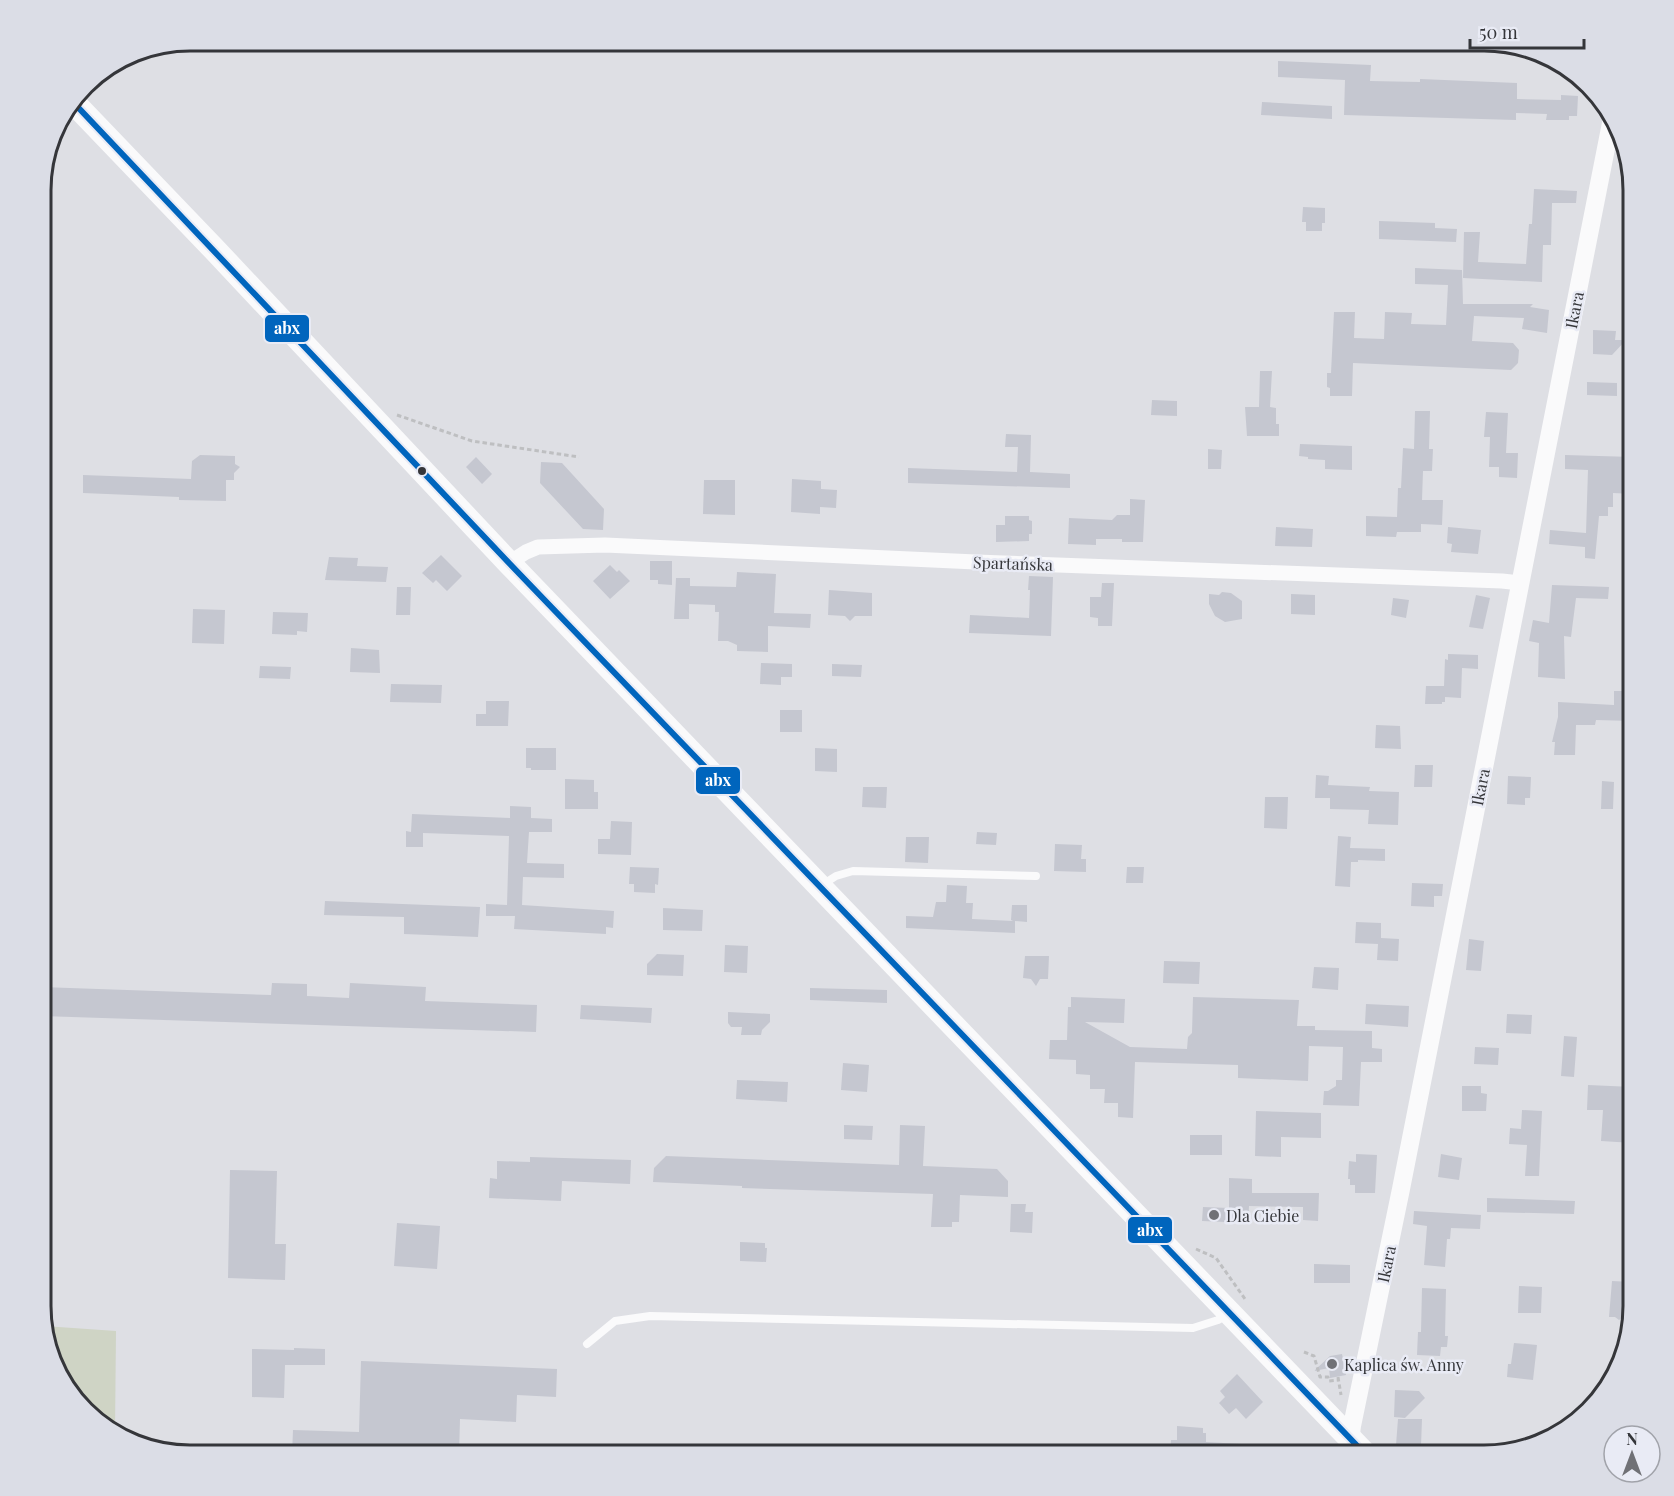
<svg xmlns="http://www.w3.org/2000/svg" width="1674" height="1496" font-family="'Playfair Display',serif">
<style>
.green{fill:#cfd4c5}
.building{fill:#c5c7d0}
.lines{fill:none;stroke-linecap:round;stroke-linejoin:round}
.path{stroke:#bebfc1;stroke-width:3;stroke-dasharray:4.5 3;stroke-linecap:butt}
.service{stroke:#fafafb;stroke-width:8}
.minor{stroke:#fafafb;stroke-width:15}
.tertiary{stroke:#fafafb;stroke-width:18}
.primary{stroke:#fafafb;stroke-width:24}
.bus-1-casing{stroke:#e9ebf5;stroke-width:10}
.bus-1{stroke:#0065bd;stroke-width:6}
.bus-dot{fill:#35363a;stroke:#e9ebf5;stroke-width:2}
.poi-dot{fill:#707176;stroke:#e9ebf5;stroke-width:2}
.labels{text-anchor:middle;dominant-baseline:central;stroke-width:5;stroke-linejoin:round;paint-order:stroke}
.street-label{font-size:16px;fill:#35363a;stroke:#e9ebf5}
.poi-label{font-size:16px;fill:#35363a;stroke:#e9ebf5;text-anchor:start}
.rim{fill:none;stroke:#35363a;stroke-width:3}
.line-badge{stroke:#e9ebf5;stroke-width:2}
.badge-label{font-size:16px;text-anchor:middle;font-weight:bold;fill:#fff}
</style>
<rect width="100%" height="100%" fill="#dedfe4"/>
<!-- green -->
<path class="green" d="M44,1326L116,1331L115,1432L85,1412L56,1372Z"/>
<!-- building -->
<path class="building" d="M1278,61L1371,65L1370,81L1420,82V79L1517,83V99L1561,100V95L1578,96L1577,116H1569V120H1546L1547,114L1516,113V120L1344,115L1345,80L1278,77Z
M1262,102L1332,106V119L1261,115Z
M1534,189L1577,191L1576,203H1552L1551,245H1543L1542,282L1463,278L1464,232H1480L1478,262L1526,264L1529,224H1532Z
M1303,207L1325,208V223H1322V231H1306V222H1302Z
M1379,221L1435,223V228L1457,229L1456,242L1379,239Z
M1415,268L1462,270L1463,304H1533L1530,307L1549,310L1547,333L1522,329L1524,318L1474,316L1472,341L1513,343L1519,350L1518,363L1511,370L1353,363L1352,396H1330V388L1327,387V373H1331L1334,312H1355L1354,338L1384,339L1385,312L1412,313L1411,324L1446,325L1448,285L1415,284Z
M1593,330L1616,331L1615,340H1626L1612,355L1593,354Z
M1260,371H1272L1270,407L1276,408V424H1279V436H1247L1245,407H1259Z
M1587,382L1617,383V396L1587,395Z
M1152,400L1177,401V416L1151,415Z
M1415,411H1430L1429,449H1433L1432,471H1423L1422,500H1443L1442,525L1421,524V532H1397L1396,537L1366,536V516L1397,517L1398,488H1401L1403,448L1414,449Z
M1486,412L1508,413L1506,453H1518L1517,478L1499,477V467H1489L1490,437H1484Z
M1006,434L1031,435L1030,472L1070,474V488L908,483V468L1017,472L1018,447H1005Z
M1300,444L1352,446V470L1325,469V460L1308,459V457L1299,456Z
M1208,449L1222,450L1221,469H1208Z
M200,455L235,456V464L240,467L234,473V480H226V501L179,500V497L83,493V475L191,479L192,461Z
M1565,455L1633,457V494L1613,493V507H1608V516H1599L1595,559L1585,558V547L1549,544L1550,530L1586,533L1588,470L1565,469Z
M476,457L492,474L482,484L466,467Z
M541,462L562,463L604,509L603,530L583,529L540,483Z
M792,479L821,481V489L837,490L836,508L820,507V514L791,512Z
M704,480H735V515L703,514Z
M1130,499L1145,500L1143,542H1122V539H1096V545L1068,544L1069,518L1112,520L1117,515H1130Z
M1005,516H1029V520L1032,521V534H1029V541L996,542V525H1005Z
M1276,527L1313,529L1312,547L1275,546Z
M1448,527L1481,530L1478,554L1451,552L1452,544L1447,543Z
M441,555L462,576L447,591L436,580L433,583L422,573Z
M329,557L358,558L357,566L388,567L386,582L325,580Z
M650,561H672V585L658,584V580H650Z
M610,565L617,572L619,570L630,581L610,599L593,581Z
M737,572L776,574L774,613L811,614L810,628L768,626V652L737,651V645L728,641H718L719,612H715V605L689,604V619H674L676,578H690V586L736,587Z
M1029,576L1053,577L1051,636L969,633L970,615L1029,618L1030,590H1028Z
M1102,583H1114L1112,626H1098V618L1090,617V597H1101Z
M1552,585L1609,587L1608,599L1576,598L1571,637L1564,636L1565,679L1538,677L1539,643L1529,641L1533,620L1549,623Z
M397,587H411L410,615H396Z
M829,590L872,593V616H855L850,621L845,616L828,615Z
M1222,592L1231,593L1242,601V619L1225,622L1215,616L1209,604V594L1219,595Z
M1291,594L1315,595V615L1291,614Z
M1476,595L1490,598L1483,629L1469,627Z
M1393,598L1409,600L1406,618L1391,615Z
M193,609L225,610L224,644L192,643Z
M273,612L308,613L307,632L297,631V635L272,634Z
M351,648L379,650L380,673L350,672Z
M1448,654L1478,655V669L1462,668L1461,698L1445,697V702H1442V704H1425L1426,686H1444L1445,659L1448,660Z
M761,663L792,664V677H781V685L760,684Z
M832,664L862,665L861,677L832,676Z
M260,666L291,667L290,679L259,678Z
M391,684L442,685L441,703L390,702Z
M1614,691H1633V721L1596,720L1595,725H1576L1575,755H1554L1555,742H1552L1558,717V702L1614,705Z
M486,701H509L508,726H476V714H486Z
M780,710H802V732H780Z
M1376,725L1400,726L1401,749L1375,748Z
M526,748H556V770H531V768H526Z
M815,748L837,749V772L815,771Z
M1415,765H1433L1432,787H1414Z
M1316,775L1329,776L1328,785L1370,787L1369,791L1399,792L1398,825L1368,824L1369,810L1330,809V798H1315Z
M1508,776L1531,777L1530,798H1525V805L1507,804Z
M565,779L594,780V792H598V809H565Z
M1602,781L1614,782L1613,809H1601Z
M863,787H887L886,808L862,807Z
M1265,797H1288L1287,829L1264,828Z
M510,806L531,807V818L552,819V832H529L527,863L564,864V878L523,877L522,905L614,911L613,928L606,927V934L514,929L515,916H486V904L507,905L509,836L423,833V847H406V831L411,832L412,814L510,818Z
M611,821L632,822L631,855L598,854V839H610Z
M977,832L997,833L996,845L976,844Z
M1338,836L1351,837L1350,848L1385,849V861L1358,860V862H1351L1350,887L1335,886Z
M906,837H929L928,863L905,862Z
M1055,844L1082,845L1081,859H1086V872L1054,871Z
M630,867L659,868L658,885L655,884V893L634,892V884H629Z
M1127,867H1144L1143,883H1126Z
M1412,883L1443,884L1442,896H1434V907L1411,906Z
M947,885L967,886L966,903H973L972,919L1013,921L1011,920L1012,905H1027V922L1015,921V933L906,928V916L933,917L936,902H946Z
M325,901L480,907L478,937L404,934V917L324,915Z
M663,908L703,910L702,931L663,930Z
M1356,922L1381,923V938L1399,939L1398,961L1377,960L1378,944L1355,943Z
M1469,939L1484,941L1481,971L1466,970Z
M725,945L748,946L747,973L724,972Z
M657,954L684,955L683,976L647,975V964Z
M1025,956H1049L1048,979H1040L1036,986L1031,979L1023,978Z
M1164,961L1200,962L1199,984L1163,983Z
M1314,967L1339,968L1338,990L1312,988Z
M272,983L307,984V996L349,998L350,983L426,987L425,1001L537,1005L536,1032L41,1016V987L271,995Z
M810,988L887,990V1003L810,1000Z
M1071,997L1125,999L1124,1023L1085,1022L1130,1047L1187,1049L1188,1037L1192,1033L1193,997L1299,1000L1297,1026H1315V1030L1372,1031V1048L1382,1049V1062H1361L1359,1106L1323,1105L1324,1091H1328L1336,1086V1080H1342L1343,1047L1309,1046L1308,1081L1238,1078V1065L1135,1062L1133,1118L1118,1117V1103H1104L1105,1089H1090V1075L1076,1074V1060L1049,1059L1050,1040H1067L1068,1007H1071Z
M1366,1004L1409,1006L1408,1027L1365,1024Z
M581,1005L652,1008L651,1023L580,1019Z
M728,1012L770,1014V1022L762,1030L761,1035H741L742,1027H731L728,1023Z
M1507,1014L1532,1015L1531,1034L1506,1033Z
M1564,1036L1577,1037L1574,1077L1561,1076Z
M1475,1047L1499,1048L1498,1065L1474,1064Z
M843,1063L869,1065L867,1092L841,1090Z
M737,1080L788,1082L787,1102L736,1099Z
M1588,1085L1633,1087V1143L1601,1141L1603,1110H1587Z
M1462,1086H1481V1093L1487,1094L1486,1111H1462Z
M1522,1110L1542,1111L1539,1176H1525L1527,1145L1509,1144L1510,1128L1521,1129Z
M1256,1111L1321,1113V1138L1281,1137V1157L1255,1156Z
M844,1125L873,1126L872,1140L844,1139Z
M900,1125L925,1126L923,1166L997,1169L1008,1181V1197L960,1195L959,1222H952V1227H931L933,1194L742,1188V1186L653,1182L654,1168L666,1156L899,1165Z
M1190,1135H1222V1155H1190Z
M1356,1154L1377,1155L1375,1193H1355V1185H1350V1179H1348L1349,1161L1356,1162Z
M1441,1154L1462,1158L1459,1180L1438,1177Z
M530,1157L631,1160L630,1184L562,1181L561,1201L489,1198L490,1178L497,1179V1161L530,1162Z
M230,1170L277,1171L275,1244H286L285,1280L228,1278Z
M1229,1178L1252,1179V1193H1319L1318,1221L1303,1220V1207L1249,1206L1248,1223L1202,1221L1203,1207L1229,1208Z
M1487,1198L1575,1201L1574,1214L1487,1212Z
M1011,1204H1026L1025,1212H1033L1032,1233L1010,1232Z
M1414,1211L1481,1215L1480,1229L1451,1228L1450,1239H1447L1445,1267L1424,1265L1427,1226L1413,1224Z
M397,1223L440,1226L437,1269L394,1266Z
M740,1242L765,1243V1248H767L766,1262L740,1261Z
M1314,1264L1350,1265V1283H1314Z
M1612,1281L1632,1282L1631,1318L1623,1317L1619,1320L1615,1317H1609Z
M1519,1286L1542,1287L1541,1313H1518Z
M1422,1288L1446,1289L1445,1336H1448L1447,1347H1441L1440,1356L1417,1355L1418,1332H1421Z
M1514,1343L1537,1345L1533,1380L1507,1377L1508,1364H1511Z
M294,1348L325,1349V1365H285L284,1398L252,1397V1349L294,1350Z
M1342,1354L1346,1375L1330,1378L1329,1368L1314,1371L1330,1356Z
M361,1361L557,1369L556,1397L517,1395L516,1422L460,1419L459,1455H292L293,1430L359,1432Z
M1237,1374L1263,1402L1246,1419L1236,1408L1229,1414L1219,1403L1225,1397L1220,1391Z
M1395,1390L1419,1391L1425,1398L1405,1418L1394,1417Z
M1398,1419H1422L1421,1446L1431,1455H1401L1394,1448L1396,1445Z
M1177,1426L1203,1428V1433H1206V1442L1276,1446L1275,1455H1170L1171,1440H1177Z"/>
<g class="lines">
<!-- path -->
<path class="path" d="M397,415L472,441L579,457
M1196,1249L1216,1258L1245,1299
M1304,1352L1314,1356L1320,1377H1328L1329,1381L1339,1380
M1338,1377L1341,1395"/>
<!-- service -->
<path class="service" d="M822,885L836,876L853,871L1036,876
M587,1344L615,1321L650,1316L1193,1328L1218,1320L1228,1314"/>
<!-- minor -->
<path class="minor" d="M509,563L526,552L538,547L605,545L976,562L1502,581L1520,583"/>
<!-- tertiary -->
<path class="tertiary" d="M1348,1455L1352,1426L1401,1189L1612,118"/>
<!-- primary -->
<path class="primary" d="M73,102L214,249L509,563L1366,1455"/>
<!-- bus-1 casing -->
<g class="bus-1-casing">
<path id="bus-1" d="M73,102L509,563L1366,1455"/>
</g>
<!-- bus-1 -->
<use href="#bus-1" class="bus-1"/>
</g>
<!-- markers -->
<circle class="bus-dot" cx="422" cy="471" r="5"/>
<g class="poi-dot">
<circle cx="1214" cy="1215" r="6"/>
<circle cx="1332" cy="1364" r="6"/>
</g>
<g class="labels">
<!-- street labels -->
<g class="street-label">
<text transform="translate(1574 310) rotate(-79)">Ikara</text>
<text transform="translate(1013 563) rotate(2)">Spartańska</text>
<text transform="translate(1480 787) rotate(-79)">Ikara</text>
<text transform="translate(1386 1264) rotate(-78)">Ikara</text>
</g>
<!-- poi labels -->
<g class="poi-label">
<text x="1226" y="1215">Dla Ciebie</text>
<text x="1344" y="1364">Kaplica św. Anny</text>
</g>
</g>
<!-- crop -->
<path d="M0 0H1674V1496H0ZM190 51H1484A139 139 0 0 1 1623 190V1306A139 139 0 0 1 1484 1445H190A139 139 0 0 1 51 1306V190A139 139 0 0 1 190 51Z" fill="#dbdde6" fill-rule="evenodd"/>
<path class="rim" d="M190 51H1484A139 139 0 0 1 1623 190V1306A139 139 0 0 1 1484 1445H190A139 139 0 0 1 51 1306V190A139 139 0 0 1 190 51Z"/>
<g class="line-badge">
<rect x="264" y="314" width="46" height="29" rx="6" fill="#0065bd"/>
<rect x="695" y="766" width="46" height="29" rx="6" fill="#0065bd"/>
<rect x="1127" y="1216" width="46" height="28" rx="6" fill="#0065bd"/>
</g>
<g class="badge-label">
<text x="287" y="334">abx</text>
<text x="718" y="786">abx</text>
<text x="1150" y="1236">abx</text>
</g>
<!-- north arrow -->
<g transform="translate(1632 1454)"><circle r="28" fill="#e9ebf5" stroke="#a1a3aa" stroke-width="1.5"/>
<path d="M0-4.5L10 22L0 15L-10 22Z" fill="#707176"/>
<text y="-9" font-size="16" font-weight="bold" text-anchor="middle" fill="#35363a">N</text>
</g>
<!-- scale -->
<path d="M1470 39v9h114v-9" fill="none" stroke="#35363a" stroke-width="3"/>
<text x="1479" y="39" font-size="18" fill="#35363a" stroke="#e9ebf5" stroke-width="4.5" paint-order="stroke">50 m</text>
</svg>
